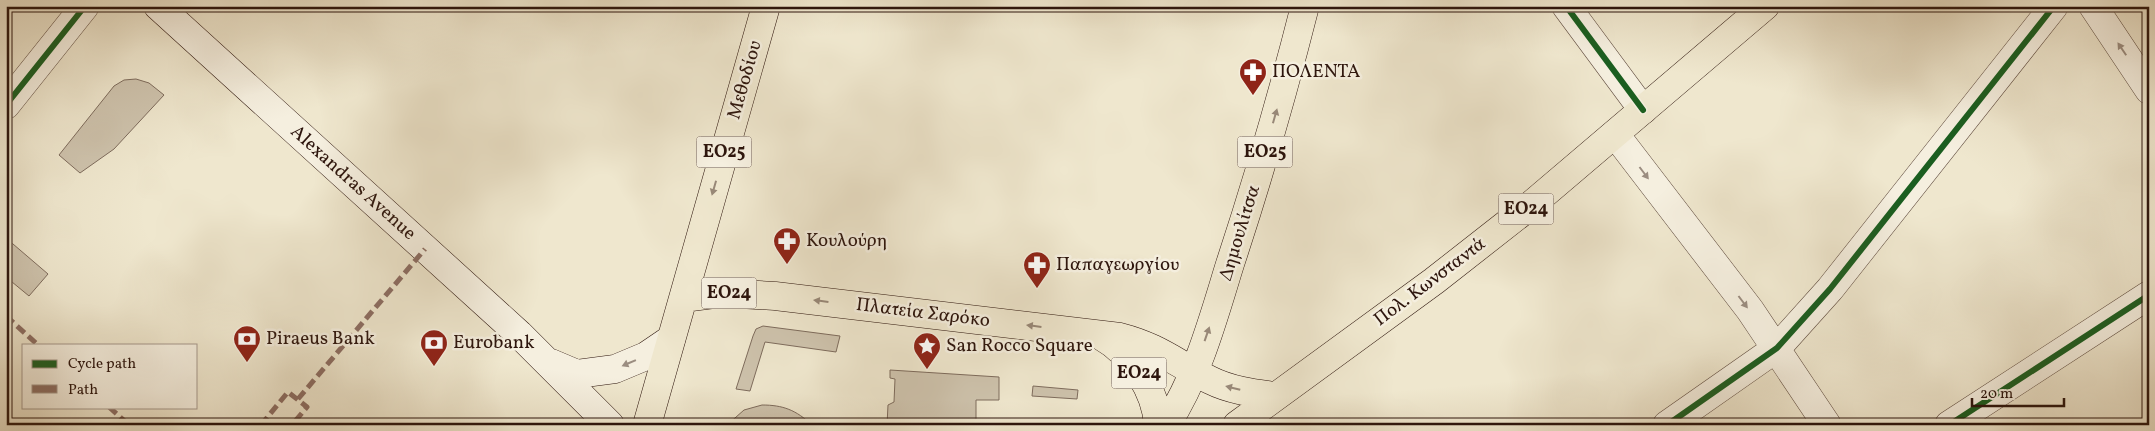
<svg xmlns="http://www.w3.org/2000/svg" width="2155" height="431" font-family="Vollkorn,serif">
<style>
.green{fill:#cec3ad;stroke:#7e6c5d}
.lines{fill:none;stroke-linecap:round;stroke-linejoin:round}
.minor-casing{stroke:#5e4a3d;stroke-width:29}
.tertiary-casing{stroke:#5e4a3d;stroke-width:29}
.secondary-casing{stroke:#2d150d;stroke-width:29}
.primary-casing{stroke:#2d150d;stroke-width:29}
.minor{stroke:#f5efdf;stroke-width:28}
.tertiary{stroke:#f5efdf;stroke-width:28}
.secondary{stroke:#f5efdf;stroke-width:28}
.primary{stroke:#efe7ce;stroke-width:28}
.quiet{stroke:#8d6e63;stroke-width:5;stroke-dasharray:10 5;stroke-linecap:butt}
.cycleway-casing{stroke:#f5efdf;stroke-width:9}
.cycleway{stroke:#1b5e20;stroke-width:6}
.oneway{fill:#9b8d80}
.oneway2{fill:#988877}
.labels{text-anchor:middle;dominant-baseline:central;stroke-width:5;stroke-linejoin:round;paint-order:stroke}
.shield{fill:#f5efdf;stroke:#69564c;stroke-width:1}
.shield-label{font-size:18px;font-weight:bold;fill:#2d150d}
.poi-label{font-size:19px;fill:#2d150d;stroke:#f5efdf;text-anchor:start}
.street-label{font-size:19px;fill:#2d150d;stroke:#f5efdf}
</style>
<rect width="100%" height="100%" fill="#efe7ce"/>
<filter id="stains"><feTurbulence type="fractalNoise" baseFrequency=".004" numOctaves="4"/><feColorMatrix values="0 0 0 0 .2 0 0 0 0 .09 0 0 0 0 .02 0 0 0 .5 -.17"/></filter>
<radialGradient id="worn" r=".72"><stop offset=".6" stop-color="#630" stop-opacity="0"/><stop offset="1" stop-color="#630" stop-opacity=".3"/></radialGradient>
<!-- green -->
<path class="green" d="M136,79L149,83L164,95L114,149L80,173L59,155L114,86L124,80Z
M6,238L48,274L29,296L6,277Z
M763,326L840,336L836,352L765,342L750,391L736,389L753,336L756,329Z
M890,370L999,377V400H976V423L945,421V425H887L888,405L894,402L895,379L890,378Z
M1033,386L1078,390L1077,399L1032,396Z
M762,405C783,405 796,410 812,425H727L744,410Z"/>
<g class="lines">
<!-- minor casing -->
<g class="minor-casing">
<path id="minor" d="M2093,6L2149,90
M1615,134L1750,310L1827,425
M1667,425L1777,348L1830,289L2054,6
M1949,425L2149,295"/>
</g>
<!-- tertiary casing -->
<g class="tertiary-casing">
<path id="tertiary" d="M1566,6L1643,110
M6,105L85,6"/>
</g>
<!-- secondary casing -->
<g class="secondary-casing">
<path id="secondary" d="M158,6L519,334L610,425
M551,363L577,374L615,369L646,356L671,339"/>
</g>
<!-- primary casing -->
<g class="primary-casing">
<path id="primary" d="M683,298L722,293L775,296L1120,337C1159,347 1177,364 1210,380C1230,390 1252,393 1274,396
M1101,336C1131,353 1156,390 1158,425
M647,425L766,6
M1166,425C1198,376 1213,319 1230,264C1258,179 1283,93 1305,6
M1237,425L1434,281L1531,205L1765,6"/>
</g>
<!-- minor -->
<use href="#minor" class="minor"/>
<!-- tertiary -->
<use href="#tertiary" class="tertiary"/>
<!-- secondary -->
<use href="#secondary" class="secondary"/>
<!-- primary -->
<use href="#primary" class="primary"/>
<!-- quiet -->
<path class="quiet" d="M6,293V296
M6,316L38,345
M298,399L425,249
M109,407L129,425
M261,425L288,392L307,407L292,425"/>
<!-- cycleway casing -->
<g class="cycleway-casing">
<path id="cycleway" d="M1566,6L1643,110
M6,105L85,6
M1667,425L1777,348L1830,289L2054,6
M1949,425L2149,295"/>
</g>
<!-- cycleway -->
<use href="#cycleway" class="cycleway"/>
</g>
<!-- one-way arrows -->
<defs><path id="oneway-solid" d="M-6-.8H1V-3.2L6.5 0L1 3.2V.8H-6Z" transform="scale(1.25)"/></defs>
<g class="oneway">
<use href="#oneway-solid" transform="translate(2122 49) rotate(-124)"/>
<use href="#oneway-solid" transform="translate(1644 173) rotate(53)"/>
<use href="#oneway-solid" transform="translate(1743 302) rotate(53)"/>
<use href="#oneway-solid" transform="translate(629 363) rotate(157)"/>
</g>
<g class="oneway2">
<use href="#oneway-solid" transform="translate(1275 116) rotate(-74)"/>
<use href="#oneway-solid" transform="translate(714 188) rotate(106)"/>
<use href="#oneway-solid" transform="translate(821 301) rotate(-173)"/>
<use href="#oneway-solid" transform="translate(1034 326) rotate(-173)"/>
<use href="#oneway-solid" transform="translate(1207 334) rotate(-71)"/>
<use href="#oneway-solid" transform="translate(1233 388) rotate(-166)"/>
</g>
<!-- icons -->
<defs>
<g id="pharmacy-pin" transform="scale(1.4375)"><path d="M0 17L-7.5 6A9.5 9.5 0 1 1 7.5 6Z" fill="#8f2418" stroke="#f5efdf"/><path d="M-2-6h4v4h4v4h-4v4h-4v-4h-4v-4h4Z" fill="#fff"/></g>
<g id="bank-pin" transform="scale(1.4375)"><path d="M0 17L-7.5 6A9.5 9.5 0 1 1 7.5 6Z" fill="#8f2418" stroke="#f5efdf"/><path d="M-6-4H6V4H-6ZM0-2.3a2.3 2.3 0 1 0 0 4.6a2.3 2.3 0 1 0 0-4.6Z" fill="#fff"/></g>
<g id="sight-pin" transform="scale(1.4375)"><path d="M0 17L-7.5 6A9.5 9.5 0 1 1 7.5 6Z" fill="#8f2418" stroke="#f5efdf"/><path d="M0-6L1.8-2.2L6-1.7L2.9 1.2L3.7 5.4L0 3.3L-3.7 5.4L-2.9 1.2L-6-1.7L-1.8-2.2Z" fill="#fff"/></g>
</defs>
<g fill-rule="evenodd">
<use href="#pharmacy-pin" x="1253" y="72"/>
<use href="#pharmacy-pin" x="787" y="241"/>
<use href="#pharmacy-pin" x="1037" y="265"/>
<use href="#bank-pin" x="247" y="339"/>
<use href="#bank-pin" x="434" y="343"/>
<use href="#sight-pin" x="927" y="346"/>
</g>
<g class="labels">
<!-- shield labels -->
<g class="shield">
<rect x="696.5" y="136.5" width="55" height="31" rx="4"/>
<rect x="1237.5" y="136.5" width="55" height="31" rx="4"/>
<rect x="1498.5" y="193.5" width="55" height="31" rx="4"/>
<rect x="701.5" y="277.5" width="55" height="31" rx="4"/>
<rect x="1111.5" y="357.5" width="55" height="31" rx="4"/>
</g>
<g class="shield-label">
<text x="724" y="152">ΕΟ25</text>
<text x="1265" y="152">ΕΟ25</text>
<text x="1526" y="209">ΕΟ24</text>
<text x="729" y="293">ΕΟ24</text>
<text x="1139" y="373">ΕΟ24</text>
</g>
<!-- poi labels -->
<g class="poi-label">
<text x="1272" y="72">ΠΟΛΕΝΤΑ</text>
<text x="806" y="241">Κουλούρη</text>
<text x="1056" y="265">Παπαγεωργίου</text>
<text x="266" y="339">Piraeus Bank</text>
<text x="453" y="343">Eurobank</text>
<text x="946" y="346">San Rocco Square</text>
</g>
<!-- street labels -->
<g class="street-label">
<text transform="translate(745 80) rotate(-74)">Μεθοδίου</text>
<text transform="translate(353 183) rotate(42)">Alexandras Avenue</text>
<text transform="translate(1240 233) rotate(-73)">Δημουλίτσα</text>
<text transform="translate(1430 282) rotate(-37)">Πολ. Κωνσταντά</text>
<text transform="translate(923 313) rotate(7)">Πλατεία Σαρόκο</text>
</g>
</g>
<!-- margin -->
<rect width="2155" height="431" fill="none" stroke="#efe7ce" stroke-width="25"/>
<rect x="8" y="8" width="2140" height="416" fill="none" stroke="#2d150d" stroke-width="2.5"/>
<rect x="12" y="12" width="2130" height="406" fill="none" stroke="#2d150d"/>
<!-- legend -->
<rect x="22" y="344" width="175" height="65" fill="#f5efdf" stroke="#a5988b"/>
<rect x="32" y="360" width="25" height="8" fill="#1b5e20" stroke="#a5988b"/>
<text x="68" y="368" font-size="15" fill="#2d150d">Cycle path</text>
<rect x="32" y="385" width="25" height="8" fill="#8d6e63" stroke="#a5988b"/>
<text x="68" y="394" font-size="15" fill="#2d150d">Path</text>
<!-- scale -->
<path d="M1972 398v8h92v-8" fill="none" stroke="#2d150d" stroke-width="2.5"/>
<text x="1980" y="398" font-size="15" fill="#2d150d" stroke="#f5efdf" stroke-width="4" paint-order="stroke">20 m</text>
<rect width="100%" height="100%" filter="url(#stains)"/>
<rect width="100%" height="100%" fill="url(#worn)"/>
</svg>
